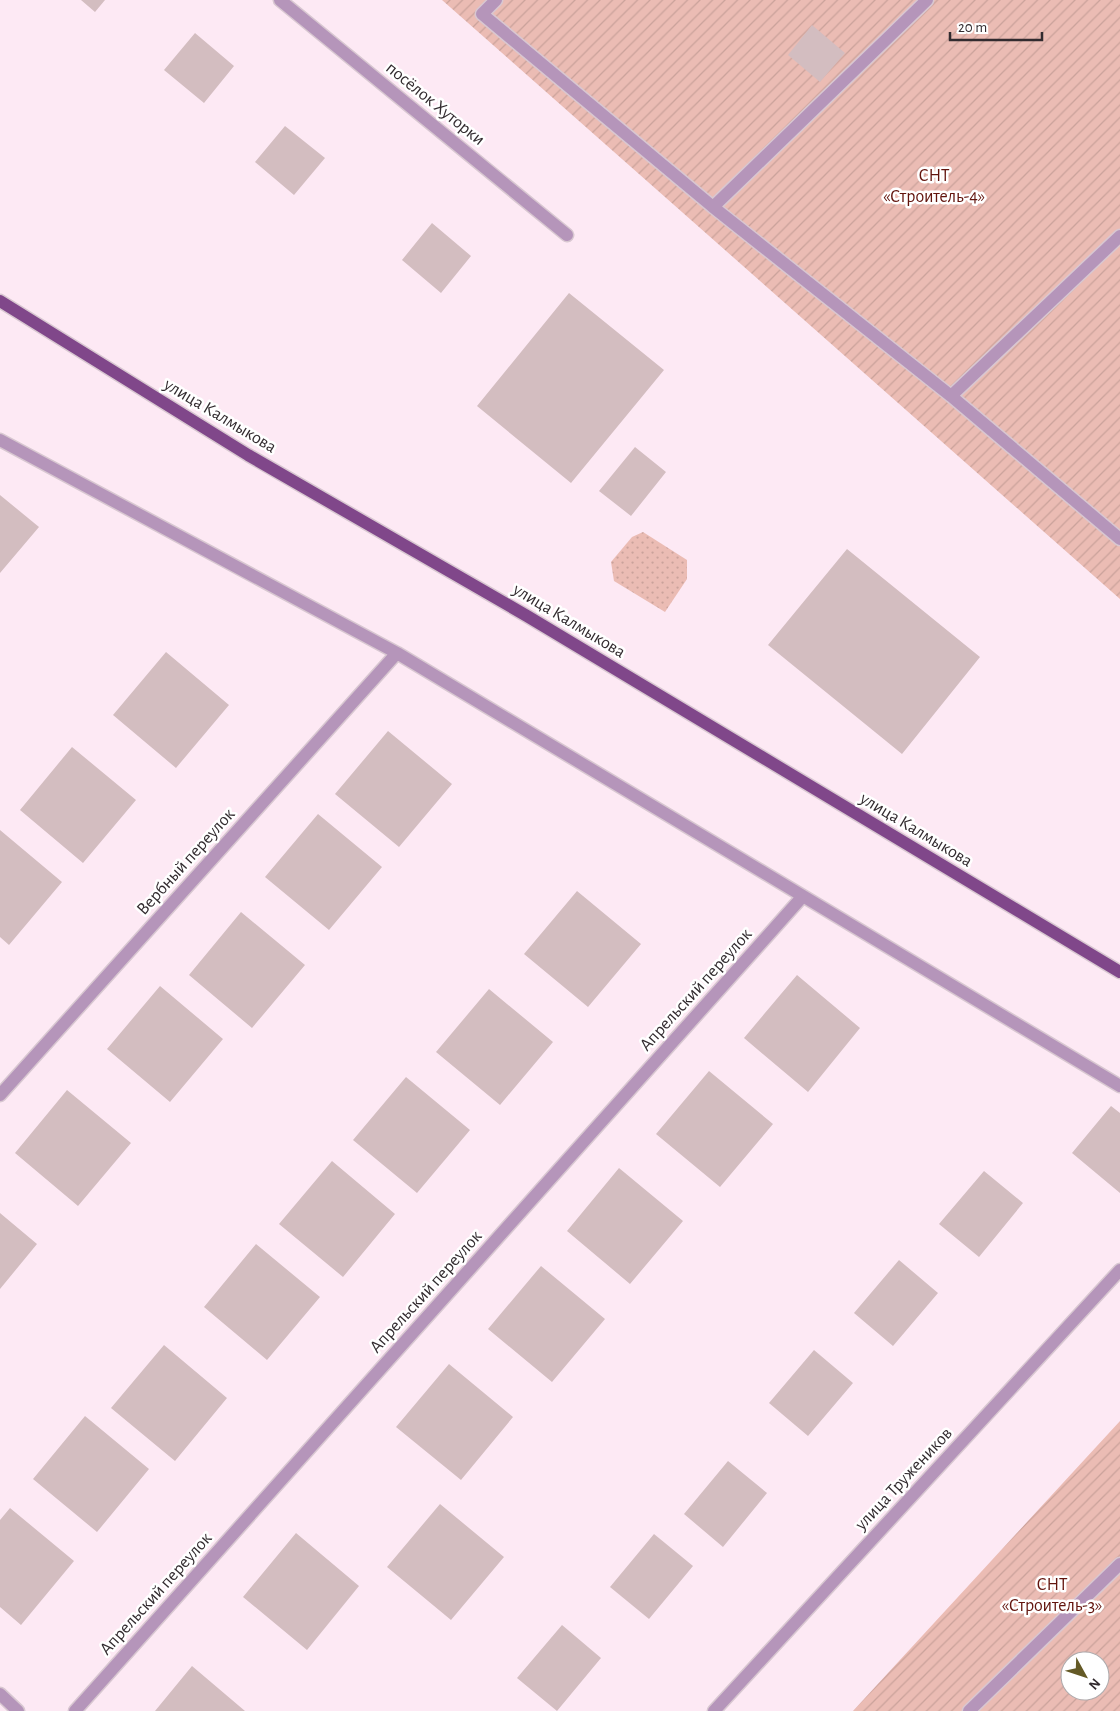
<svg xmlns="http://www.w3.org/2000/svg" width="1120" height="1711" font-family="'Alegreya Sans',sans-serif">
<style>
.grass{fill:url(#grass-dots)}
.garden{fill:url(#garden-furrows);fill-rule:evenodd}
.building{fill:#d3bdc0}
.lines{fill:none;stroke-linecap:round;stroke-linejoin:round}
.minor-casing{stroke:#d8c7d1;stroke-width:15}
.major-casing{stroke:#d8c7d1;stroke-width:15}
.minor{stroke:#b595ba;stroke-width:12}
.major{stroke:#80478a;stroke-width:12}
.labels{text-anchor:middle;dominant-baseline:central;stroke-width:5;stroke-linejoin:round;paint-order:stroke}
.street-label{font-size:18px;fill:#322b2f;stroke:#fff}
.park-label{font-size:18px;fill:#62140d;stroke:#fff}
</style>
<defs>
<pattern id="grass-dots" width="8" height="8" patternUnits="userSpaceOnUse" patternTransform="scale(1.25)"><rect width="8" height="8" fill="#ebbcb4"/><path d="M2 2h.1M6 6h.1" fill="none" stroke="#caa29b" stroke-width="1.8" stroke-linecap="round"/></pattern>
<pattern id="garden-furrows" width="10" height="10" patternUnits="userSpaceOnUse" patternTransform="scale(1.25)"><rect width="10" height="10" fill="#ebbcb4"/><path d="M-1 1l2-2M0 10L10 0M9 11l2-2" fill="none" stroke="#caa29b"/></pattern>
</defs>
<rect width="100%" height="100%" fill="#fde9f4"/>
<!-- grass -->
<path class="grass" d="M643,532L687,560V579L665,612L614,581L611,562L632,537Z"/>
<!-- garden -->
<path class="garden" d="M442,0H1120V599Z
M1120,1421V1711H853ZM1070,1661H1100V1691H1070Z"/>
<!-- building -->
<path class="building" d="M81,0H105L95,12Z
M812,25L845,53L820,82L788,55Z
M195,33L234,66L204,103L164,70Z
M285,126L325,158L294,195L255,162Z
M432,223L471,256L441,293L402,260Z
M569,293L664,370L571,483L477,406Z
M635,447L666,472L631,516L599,491Z
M0,495L39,527L0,573Z
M847,549L980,657L902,754L768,645Z
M166,652L229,705L176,768L113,715Z
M388,731L452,784L399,847L335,794Z
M72,747L136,800L83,863L20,810Z
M318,814L382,867L329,930L265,877Z
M0,830L62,882L9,945L0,937Z
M577,891L641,944L588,1007L524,954Z
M241,912L305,965L252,1028L189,975Z
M797,975L860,1028L808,1092L744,1038Z
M160,986L223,1039L170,1102L107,1049Z
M489,989L553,1042L500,1105L436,1052Z
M709,1071L773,1124L720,1187L656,1134Z
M406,1077L470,1130L417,1193L353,1140Z
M67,1090L131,1143L78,1206L15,1153Z
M1111,1106L1120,1113V1193L1072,1153Z
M332,1161L395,1214L343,1277L279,1224Z
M619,1168L683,1221L630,1284L567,1231Z
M984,1171L1023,1203L979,1257L939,1224Z
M0,1213L37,1244L0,1289Z
M256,1244L320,1297L267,1360L204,1307Z
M899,1260L938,1293L893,1346L854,1313Z
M541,1266L605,1319L552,1382L488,1329Z
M164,1345L227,1398L175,1461L111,1408Z
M814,1350L853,1383L808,1436L769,1403Z
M449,1364L513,1417L461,1480L396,1427Z
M85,1416L149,1469L97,1532L33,1479Z
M728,1461L767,1493L723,1547L684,1514Z
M440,1504L504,1557L451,1620L387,1567Z
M10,1508L74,1561L21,1625L0,1607V1520Z
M296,1533L359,1586L307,1650L243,1597Z
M654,1534L693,1566L649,1619L610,1587Z
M562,1625L601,1658L557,1711L517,1678Z
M192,1666L245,1711H155Z"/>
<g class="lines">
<!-- minor casing -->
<g class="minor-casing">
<path id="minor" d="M280,0L567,235
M496,0L482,14L713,207L951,396L1120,539
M713,207L927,0
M951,396L1120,236
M0,440L397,653L1120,1086
M0,1095L397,653
M0,1694L18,1711
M75,1711L803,896
M714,1711L1120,1270
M969,1711L1120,1564"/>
</g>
<!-- major casing -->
<g class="major-casing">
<path id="major" d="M0,301L248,455L527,616L1120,972"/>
</g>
<!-- minor -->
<use href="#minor" class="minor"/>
<!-- major -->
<use href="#major" class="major"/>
</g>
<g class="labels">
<!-- street labels -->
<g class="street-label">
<text transform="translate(435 104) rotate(39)">посёлок Хуторки</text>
<text transform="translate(220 416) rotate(31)">улица Калмыкова</text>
<text transform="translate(569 621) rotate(31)">улица Калмыкова</text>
<text transform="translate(916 830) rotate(31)">улица Калмыкова</text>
<text transform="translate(186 862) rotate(-48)">Вербный переулок</text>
<text transform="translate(696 990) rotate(-48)">Апрельский переулок</text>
<text transform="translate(426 1292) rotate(-48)">Апрельский переулок</text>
<text transform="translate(904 1479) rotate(-47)">улица Тружеников</text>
<text transform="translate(156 1594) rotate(-48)">Апрельский переулок</text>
</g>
<!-- park labels -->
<g class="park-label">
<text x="934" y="176">СНТ<tspan x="934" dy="21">«Строитель-4»</tspan></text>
<text x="1052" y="1585">СНТ<tspan x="1052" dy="21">«Строитель-3»</tspan></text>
</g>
</g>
<!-- north arrow -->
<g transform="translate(1085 1676) rotate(130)"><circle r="24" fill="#ffffff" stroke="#adaaac"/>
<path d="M0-4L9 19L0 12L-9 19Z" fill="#645a26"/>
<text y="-8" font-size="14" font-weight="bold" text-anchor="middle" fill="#322b2f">N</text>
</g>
<!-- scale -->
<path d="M950 32v8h92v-8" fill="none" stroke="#322b2f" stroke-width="2.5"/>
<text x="958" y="32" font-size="15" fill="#322b2f" stroke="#ffffff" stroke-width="4" paint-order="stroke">20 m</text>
</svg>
